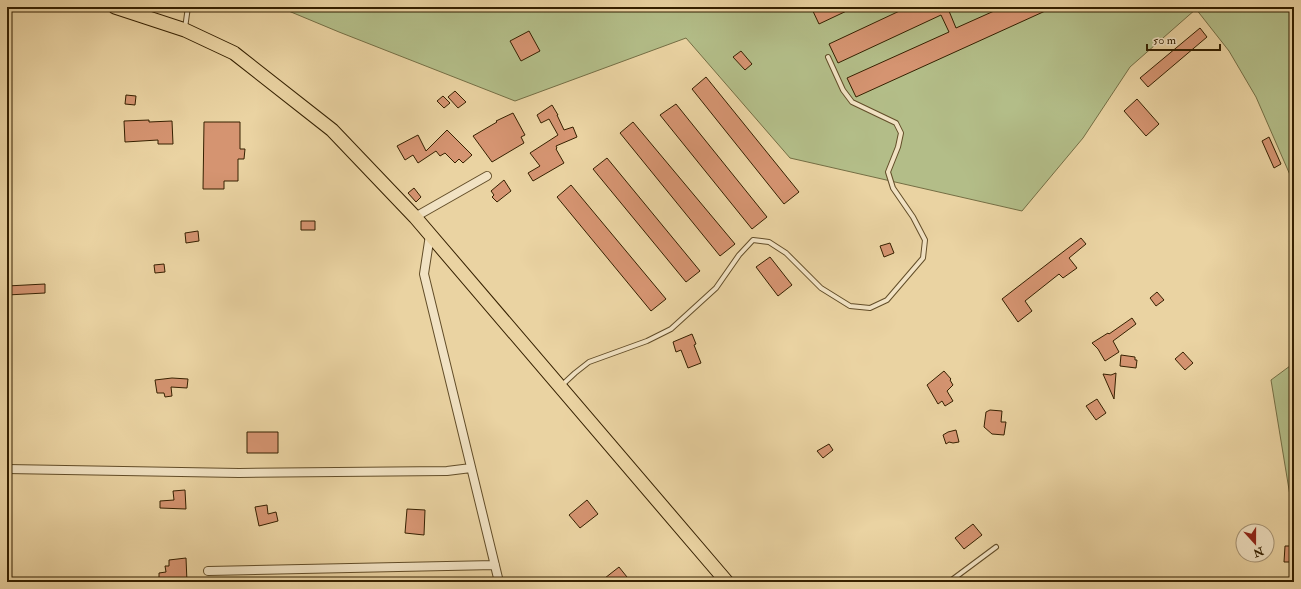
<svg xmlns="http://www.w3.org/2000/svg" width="1301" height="589" font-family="'IM FELL Double Pica',serif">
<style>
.green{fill:#b3bd88;stroke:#746e44}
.building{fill:#d59471;stroke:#352000}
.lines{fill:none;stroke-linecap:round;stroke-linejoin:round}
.service-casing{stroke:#624d28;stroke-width:6}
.minor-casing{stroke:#624d28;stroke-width:10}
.primary-casing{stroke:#352000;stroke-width:15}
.service{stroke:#f1e2c3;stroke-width:4}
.minor{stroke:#f1e2c3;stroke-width:8}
.primary{stroke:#ead3a2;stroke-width:13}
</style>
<rect width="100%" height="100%" fill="#ead3a2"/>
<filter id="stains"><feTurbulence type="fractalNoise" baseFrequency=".005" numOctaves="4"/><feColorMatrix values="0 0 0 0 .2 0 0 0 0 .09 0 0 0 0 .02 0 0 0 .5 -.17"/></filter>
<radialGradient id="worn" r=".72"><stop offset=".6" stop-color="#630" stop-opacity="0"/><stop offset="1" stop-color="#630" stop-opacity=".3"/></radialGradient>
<!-- green -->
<path class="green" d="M279,7H1294V184L1256,97L1229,51L1196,9L1130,67L1083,138L1022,211L790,158L686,38L515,101L339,32Z
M1294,363V520L1271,380Z"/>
<!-- building -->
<path class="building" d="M811,7H855L819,24Z
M908,7H958L949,11L956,28L1003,7H1054L856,97L847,78L949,32L941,15L838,63L829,44Z
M1200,28L1207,37L1148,87L1140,78Z
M529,31L540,51L521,61L510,41Z
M741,51L752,64L745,70L733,57Z
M706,77L799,192L784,204L692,89Z
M455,91L466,102L458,108L448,97Z
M126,95L136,96L135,105L125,104Z
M443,96L450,103L444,108L437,101Z
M1137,99L1159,124L1146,136L1124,111Z
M676,104L767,217L752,229L660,115Z
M552,105L558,115H557L564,130L573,127L577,137L556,146L557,148L556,149L564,163L533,181L528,173L540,166L530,153L558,135L549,119L541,123L537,115Z
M513,113L525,135L521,137L524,143L492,162L473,136L497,122L496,121Z
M149,120V122L172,121L173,144H158V140L125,142L124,121Z
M204,122H240V149H245L244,159H238V181H224V189H203Z
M633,122L735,244L720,256L620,133Z
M447,130L472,155L463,163L459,159L455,163L445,153L440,156L436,151L418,163L413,155L405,160L397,146L418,135L426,151Z
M1269,137L1281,164L1274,168L1262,141Z
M607,158L700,271L686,282L593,169Z
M504,180L511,191L497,202L492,197L494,195L491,191Z
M571,185L666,299L651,311L557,197Z
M414,188L421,197L416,202L408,193Z
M301,221H315V230H301Z
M198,231L199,241L186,243L185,233Z
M1081,238L1086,244L1069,258L1077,268L1063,278L1059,274L1025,301L1032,311L1018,322L1002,299Z
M890,243L894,253L884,257L880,246Z
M770,257L792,285L778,296L756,267Z
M164,264L165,272L155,273L154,265Z
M45,284V293L7,295V286Z
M1157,292L1164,300L1156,306L1150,298Z
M1132,318L1136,324L1113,341L1119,352L1105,361L1098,349L1092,343L1108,333L1109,334Z
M692,334L696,344L694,345L701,363L688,368L681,350L676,352L673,342Z
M1183,352L1193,363L1185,370L1175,359Z
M1121,355L1135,357V360H1137L1136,368L1120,366Z
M944,371L951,379L950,380L953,385L947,391L953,401L945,406L942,401L938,404L927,385Z
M1116,373L1114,399L1103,374L1111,375Z
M172,378L188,379L187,388L171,387L172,396L165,397L164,393H157L155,380Z
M1097,399L1106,413L1096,420L1086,406Z
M990,410L1002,411L1001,422H1006L1004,435L992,434L984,427L986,412Z
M956,430L959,442L953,443L949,442L946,444L943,435L948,432Z
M247,432H278V453H247Z
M829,444L833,450L823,458L817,451Z
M185,490L186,509L160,508V501L174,500L173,491Z
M587,500L598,514L580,528L569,515Z
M267,505L268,514L276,512L278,521L259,526L255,507Z
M407,509L425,510L424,535L405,533Z
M973,524L982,535L964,549L955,538Z
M1285,546H1294V562H1284Z
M186,558L187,582H159V573L166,572L165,566H169V560Z
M619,567L631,582H609L605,578Z"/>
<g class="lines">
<!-- service casing -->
<g class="service-casing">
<path id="service" d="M185,28L188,7
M561,386L575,373L589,362L647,341L671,329L716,288L739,255L753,240L769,242L786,253L821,288L850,306L870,308L887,300L923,258L925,240L913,217L893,188L888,172L898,147L901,133L896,123L852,102L843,90L828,57
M949,582L996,547"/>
</g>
<!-- minor casing -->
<g class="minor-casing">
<path id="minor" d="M415,217L487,176
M430,235L424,274L499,582
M7,469L239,473L447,471L471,468
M208,571L495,565"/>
</g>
<!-- primary casing -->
<g class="primary-casing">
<path id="primary" d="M115,7L185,30L234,53L332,130L415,217L727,582"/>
</g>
<!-- service -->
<use href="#service" class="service"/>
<!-- minor -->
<use href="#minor" class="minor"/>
<!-- primary -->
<use href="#primary" class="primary"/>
</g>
<!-- margin -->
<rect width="1301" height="589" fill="none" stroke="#ead3a2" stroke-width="24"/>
<rect x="8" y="8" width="1285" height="573" fill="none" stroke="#352000" stroke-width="2"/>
<rect x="12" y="12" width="1277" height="565" fill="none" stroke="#352000"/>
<!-- north arrow -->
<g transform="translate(1255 543) rotate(159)"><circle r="19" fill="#f1e2c3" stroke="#a69475"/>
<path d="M0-3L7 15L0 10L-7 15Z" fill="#8f2418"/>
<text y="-6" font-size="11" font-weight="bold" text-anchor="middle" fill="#352000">N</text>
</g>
<!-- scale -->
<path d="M1147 44v6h73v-6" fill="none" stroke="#352000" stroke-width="2"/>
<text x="1153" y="44" font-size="12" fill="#352000" stroke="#f1e2c3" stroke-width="3" paint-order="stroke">50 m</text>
<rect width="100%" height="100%" filter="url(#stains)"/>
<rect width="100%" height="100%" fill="url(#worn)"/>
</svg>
